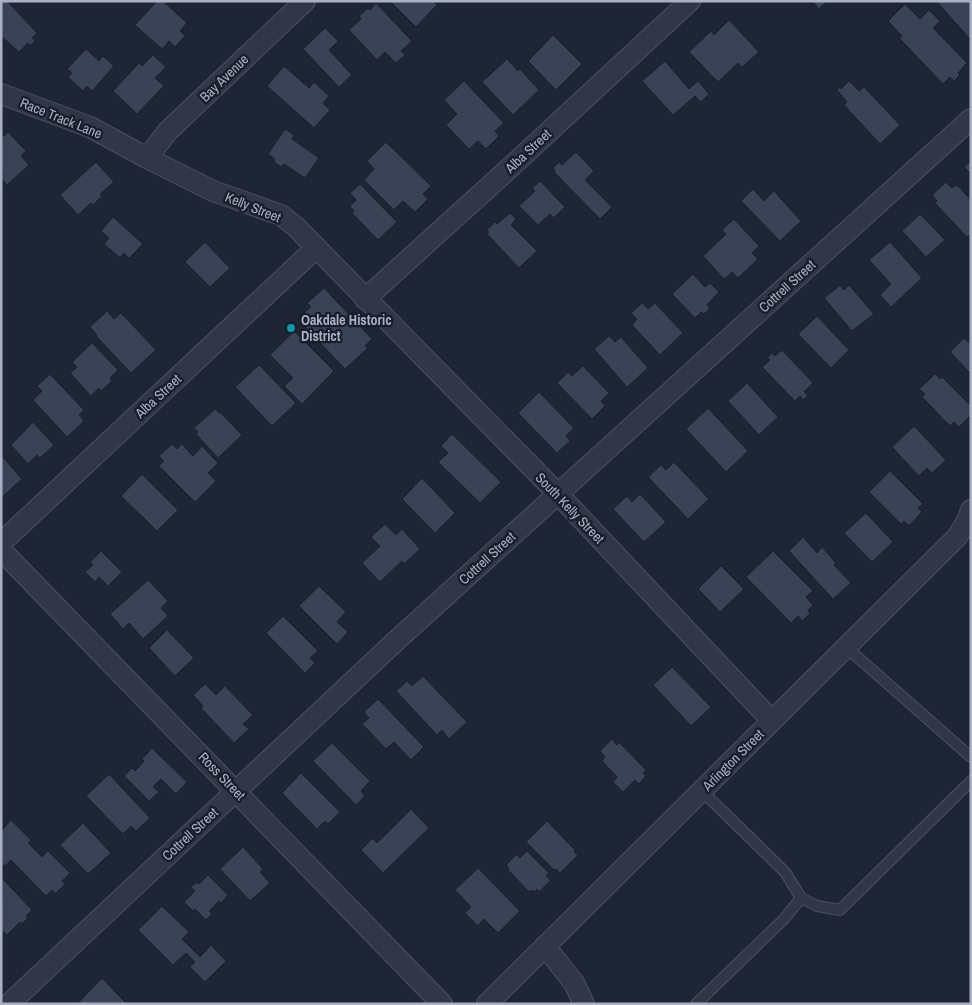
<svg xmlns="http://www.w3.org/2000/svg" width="972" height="1005" font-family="'Archivo Narrow',sans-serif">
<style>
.building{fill:#3a4356;stroke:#191f2c}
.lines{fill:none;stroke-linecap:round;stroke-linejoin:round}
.service-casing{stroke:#4c5261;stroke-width:12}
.minor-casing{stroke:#4c5261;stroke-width:22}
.service{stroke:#313746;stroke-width:10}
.minor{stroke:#313746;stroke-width:20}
.culture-dot{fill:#0f9aa8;stroke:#171d2a;stroke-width:2}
.labels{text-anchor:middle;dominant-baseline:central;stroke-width:4.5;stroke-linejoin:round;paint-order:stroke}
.street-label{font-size:14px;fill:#abb1c3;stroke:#171d2a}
.poi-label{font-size:14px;font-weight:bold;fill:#abb1c3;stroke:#171d2a;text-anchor:start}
</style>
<rect width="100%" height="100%" fill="#1e2535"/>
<!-- building -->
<path class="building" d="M1,1H7L37,33L32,38L35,41L30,46L28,43L19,52L1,36Z
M157,1H163L187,23L180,31L185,36L175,47L169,41L162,49L135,25Z
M390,1H433L437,5L416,27Z
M812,1H827L819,9Z
M936,1H971V40Z
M376,3L412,41L401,51L405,55L396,63L385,52L377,60L349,30L361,19L359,16L368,8L370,10Z
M905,4L920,19L929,10L940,21L933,28L967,63L958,73L960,75L954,81L950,77L943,84L899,38L902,36L888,21Z
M729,20L759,52L742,67L738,63L718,82L689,52L711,31L714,35Z
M325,28L338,41L329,50L352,75L339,87L303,49Z
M553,35L582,64L556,90L528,61Z
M86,49L99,61L103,56L114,66L92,91L87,86L83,91L68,77L72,73L67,69Z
M153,55L166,67L155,78L164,86L137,114L113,91L139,63L142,66Z
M507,59L518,71L520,69L539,90L513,115L482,82Z
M665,61L689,89L698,81L709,94L701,102L695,96L673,115L642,81Z
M284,66L309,88L314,82L329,96L323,103L330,110L314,128L267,86Z
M464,81L504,123L495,131L499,136L486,149L478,141L469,149L446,125L457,114L444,100Z
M849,81L859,91L864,87L900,125L880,144L844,105L847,102L837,90L840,87L841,89Z
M285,129L294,135L292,139L319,158L305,178L284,164L281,167L274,162L275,159L268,154Z
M8,132L26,151L21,156L29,165L7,185L1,178L3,175L1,174V134L4,136Z
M386,142L431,186L423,194L428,199L415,212L403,201L394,210L364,180L374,169L367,161Z
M576,152L594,171L585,180L612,207L600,219L554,172L555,170L553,168L559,162L562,165Z
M971,161V174L964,167Z
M96,162L114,182L100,194L102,196L93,205L91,203L78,215L60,195Z
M540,181L565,207L554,218L550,214L538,225L519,206L535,191L532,188Z
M946,182L952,188L957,185L971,200V234L967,237L935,203L937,201L932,195Z
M360,184L397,222L378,240L352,213L354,211L350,206L356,200L350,193Z
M753,189L764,201L774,191L801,221L780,241L741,201Z
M510,213L516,219L511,225L537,251L519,268L487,234L489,232L487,230L495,222L497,224Z
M920,214L945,240L926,257L902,231Z
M113,217L143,244L129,258L124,253L120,258L104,244L109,238L101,231Z
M734,219L759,246L752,253L758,259L738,278L732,272L724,279L703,256L726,234L722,230Z
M205,242L230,268L210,287L185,262Z
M890,242L922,278L891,307L880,295L891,284L869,260Z
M693,274L705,287L710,283L719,292L707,305L710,308L704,314L701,312L695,318L672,294Z
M840,285L844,290L849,285L874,314L852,331L824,298Z
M324,288L372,339L365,346L368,348L345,369L303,325L305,324L299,317L311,307L307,303Z
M642,303L648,309L655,303L683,333L660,355L632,325L637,319L631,313Z
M107,311L114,319L121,313L156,350L131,373L96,336L97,335L90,327Z
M817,316L849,350L831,368L798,334Z
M294,331L334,371L302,404L284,386L293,378L270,355Z
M609,336L615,342L621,337L648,368L627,387L594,349Z
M964,338L971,344V374L950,352Z
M92,343L118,370L110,378L112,381L101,391L99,388L91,396L70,373L77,367L72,362Z
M782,350L813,383L804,392L808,396L803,400L800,396L795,401L762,367L770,360L767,358L772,353L775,356Z
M259,365L296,403L272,426L235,387Z
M583,366L609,393L601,401L605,406L592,419L557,383L568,372L572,376Z
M50,374L84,410L79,415L84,421L67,437L33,400L42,391L37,386Z
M935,374L940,379L942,377L971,406V415L959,427L954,422L950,426L922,397L925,394L919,389Z
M747,383L778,417L759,435L728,401Z
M539,392L574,428L566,436L570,441L557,453L518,413Z
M708,408L748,451L726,472L686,429Z
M215,409L219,413L220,412L242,435L218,458L196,434L198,432L194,428Z
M33,422L54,445L40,458L37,455L28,464L11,445Z
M914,426L946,460L932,473L927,468L919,476L892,447Z
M452,434L501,482L480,503L438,462L448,453L441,446Z
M172,444L177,449L182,444L193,456L202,446L218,463L208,473L216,481L195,502L159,466L164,461L159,456Z
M1,455L22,479L1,498Z
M674,462L709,499L688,519L648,477L661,465L666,470Z
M890,471L923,504L918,508L922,512L909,526L904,521L901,524L869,492Z
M142,474L178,510L157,531L121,496Z
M422,478L455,513L435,533L402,499Z
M640,494L666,522L644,542L613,509L627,496L632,502Z
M866,513L893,542L872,562L844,533Z
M385,524L396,535L402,529L420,549L404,564L402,561L380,582L362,563L380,546L371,537Z
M803,537L817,553L822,547L836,563L834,565L851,583L833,599L789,551Z
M101,551L122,572L108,586L99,577L95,582L85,572L93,565L90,562Z
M773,551L813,591L806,597L813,605L808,610L810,613L802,621L798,616L791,623L746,577Z
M721,566L744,589L720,612L698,589Z
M148,580L168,601L161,608L168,616L143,639L129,623L123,629L110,614Z
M319,586L346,612L337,622L348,632L337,644L299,606Z
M283,616L318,651L310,658L315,663L305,673L266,633Z
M167,630L194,658L175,676L149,648Z
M672,667L711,707L691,726L653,685Z
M423,676L467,722L449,739L442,730L437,735L396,691L407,681L412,686Z
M205,684L216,695L225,686L253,715L243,724L249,729L234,743L201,708L203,706L193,695Z
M378,699L424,747L411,760L394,742L386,749L362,724L369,718L364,712Z
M612,739L617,745L619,742L646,770L643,773L646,776L639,784L635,780L623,792L613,782L617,777L602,761L605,757L600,751Z
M332,743L370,781L361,791L365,796L356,805L313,761Z
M152,748L187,782L176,794L161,779L153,787L159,792L149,801L124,776L132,768L135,771L144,761L142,759Z
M301,773L340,812L328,824L325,821L317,829L282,793Z
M109,774L150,818L136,831L131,826L123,834L86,796Z
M411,809L429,828L383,873L361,850L373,838L377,843Z
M11,820L31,840L28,843L42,857L48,851L70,873L62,881L65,884L55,894L52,890L46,896L11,860L5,866L1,863V831Z
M547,821L575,850L574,852L578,855L560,873L556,869L554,870L526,842Z
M83,823L111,853L88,874L60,845Z
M243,847L263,869L260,872L270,883L250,901L220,869Z
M527,851L549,873L546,876L551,880L539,892L537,889L534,892L532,890L529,892L508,870L509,868L506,865L517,854L520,858Z
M478,868L520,911L498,933L484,919L478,926L465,913L471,907L455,890Z
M208,875L228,895L221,903L219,901L209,911L212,914L206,920L195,909L193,911L184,902L195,891L191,887L197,882L199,884Z
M2,878L32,910L26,916L28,918L22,924L20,922L7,935L1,929Z
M162,906L189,932L182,939L200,957L211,945L226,961L205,982L190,967L195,962L186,953L173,965L138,930Z
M102,978L127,1004H77Z"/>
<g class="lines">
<!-- service casing -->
<g class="service-casing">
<path id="service" d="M846,647L971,757
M702,791L785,872L801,898L817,906L840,910L971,781
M696,1004L784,919L801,898"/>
</g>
<!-- minor casing -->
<g class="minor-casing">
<path id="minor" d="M1,94L90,127L147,158L213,191L281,215L296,227L558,494L772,721
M147,158L168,131L305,1
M365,299L503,174L690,1
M1,543L316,248
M1,550L442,1004
M545,946L574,983L584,1004
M9,1004L398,639L971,119
M487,1004L957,537L967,521L971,510"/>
</g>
<!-- service -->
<use href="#service" class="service"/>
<!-- minor -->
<use href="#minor" class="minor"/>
</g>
<!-- markers -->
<circle class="culture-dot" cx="291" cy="328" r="5"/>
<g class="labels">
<!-- street labels -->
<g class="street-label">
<text transform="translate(224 78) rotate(-44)">Bay Avenue</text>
<text transform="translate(61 118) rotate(22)">Race Track Lane</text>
<text transform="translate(528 151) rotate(-43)">Alba Street</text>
<text transform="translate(253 207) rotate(22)">Kelly Street</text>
<text transform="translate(787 286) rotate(-42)">Cottrell Street</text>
<text transform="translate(158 396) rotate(-43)">Alba Street</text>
<text transform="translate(570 508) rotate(46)">South Kelly Street</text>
<text transform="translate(487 558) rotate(-42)">Cottrell Street</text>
<text transform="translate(733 760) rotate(-45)">Arlington Street</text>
<text transform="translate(222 776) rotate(46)">Ross Street</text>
<text transform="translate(190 834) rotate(-43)">Cottrell Street</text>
</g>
<!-- poi labels -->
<g class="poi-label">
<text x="301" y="320">Oakdale Historic<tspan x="301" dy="16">District</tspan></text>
</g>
</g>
<!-- border -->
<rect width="972" height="1005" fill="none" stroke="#abb1c3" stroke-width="5"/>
</svg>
